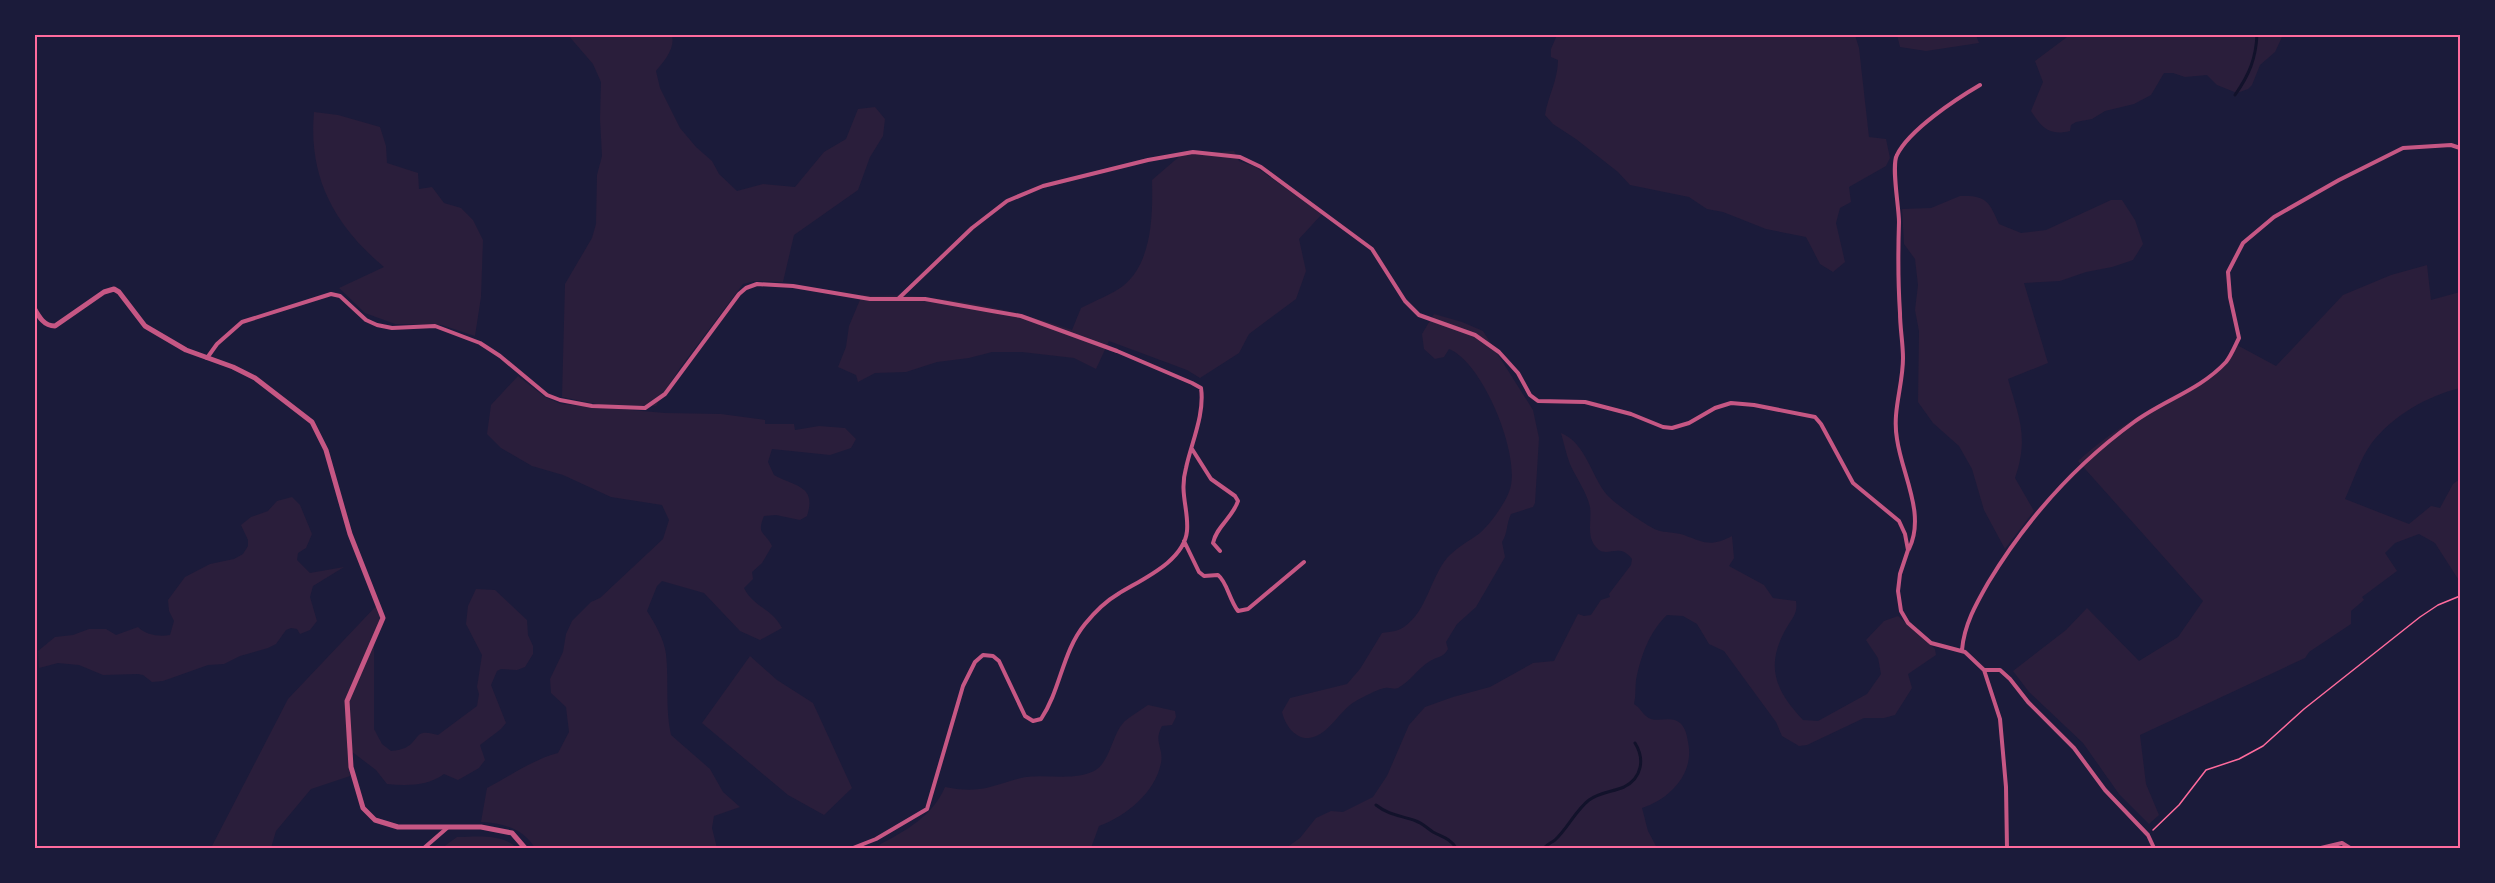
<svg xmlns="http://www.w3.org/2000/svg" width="2495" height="883" font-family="Montserrat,sans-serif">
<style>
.green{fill:#2a1e3b}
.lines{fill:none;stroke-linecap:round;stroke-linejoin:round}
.stream{stroke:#12122b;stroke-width:3}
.path{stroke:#ff6b9d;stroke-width:1.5}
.minor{stroke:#c65784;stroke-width:4}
.tertiary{stroke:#c65784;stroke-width:5}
.neatline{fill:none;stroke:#ff6b9d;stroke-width:2}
</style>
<rect width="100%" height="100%" fill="#1b1b3a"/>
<!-- green -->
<path class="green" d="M2071,34H2283V35L2275,52L2260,65L2252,85L2248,89L2237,93L2217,85L2207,75L2185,77L2173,73H2164L2151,95L2134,104L2105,111L2092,119L2076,122L2071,125L2070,131C2049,136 2042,128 2031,111L2043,82L2035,61Z
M568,35H672C675,49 665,60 656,71L660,88L680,128L696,147L712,161L719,174L737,191L763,184L795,187L824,152L846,139L858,109L875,107L885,119L883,136L870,157L858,190L794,235L783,282L755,281L743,284L680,368L656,406L601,405L562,397L565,284L592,238L596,224L597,175L602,156L600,119L601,82L593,64Z
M1557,35H1855L1859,48L1869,137L1886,139L1890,158L1886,166L1849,187L1851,202L1840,208L1836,223L1845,262L1833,272L1820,264L1806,237L1766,229L1723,212L1707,209L1689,197L1630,185L1618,172L1576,139L1553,124L1545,115C1548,96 1558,80 1558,60L1551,57V49Z
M1897,35H1976L1979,43L1926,51L1900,47Z
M314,112L338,115L380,127L386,146L387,163L418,173L419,189L432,187L444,203L461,208L473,220L483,240L481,297L475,336L442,325L395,324L365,313L339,288L384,267C335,226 308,178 314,112Z
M1234,151L1239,161L1256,167L1322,214L1299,239L1306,271L1296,299L1249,334L1239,353L1200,378L1187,370L1109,341L1096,369L1074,358L1022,352H992L969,358L937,362L906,372L875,373L858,382L856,375L838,367L846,347L849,326L862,295C879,297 896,294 913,296C970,301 1018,311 1072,330L1081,308C1094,301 1111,295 1123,286C1152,263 1153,215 1152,180L1181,155Z
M1960,196C1986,195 1989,201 1999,224L2021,233L2046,230L2111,200H2122L2135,220L2143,244L2133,260L2112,267L2086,272L2060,281L2024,283L2048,363L2008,379C2019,418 2029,437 2015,478L2034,511L2005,549L1984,510L1972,469L1959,446L1933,423L1918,402L1919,331L1915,310L1918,285L1915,259L1904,244L1902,209L1931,208Z
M2427,265L2431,300L2460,292V388C2427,396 2392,416 2371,444C2360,459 2353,482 2345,499L2409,524L2431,506L2440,508L2453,484L2460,479V582L2435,543L2419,534L2395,543L2385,553L2397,571L2362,597L2364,600L2351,611V624L2309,652L2305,658L2140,735L2146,784L2159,815L2149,824L2119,794L2083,743L2029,692L2013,671L2066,630L2087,608L2139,661L2178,637L2203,601L2078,461C2097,444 2116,430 2137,417C2172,395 2218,382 2237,345L2276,366L2343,295L2391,275Z
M1434,314L1462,322L1483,331L1533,410L1539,438L1535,503L1533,507L1511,514C1506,524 1508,533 1502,542L1505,557L1501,564L1476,607L1457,624L1446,642L1448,649C1443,658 1438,656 1430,661C1418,668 1411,681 1398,688C1393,690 1391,687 1385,688C1380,688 1361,698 1356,701C1339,710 1330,735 1309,738C1294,739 1285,724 1282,712L1290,698L1347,684L1360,669L1382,633C1389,632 1399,631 1404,627C1427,611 1430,579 1447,558C1456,548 1469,541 1480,533C1490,524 1504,505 1509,492C1523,459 1483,362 1449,349L1444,357L1435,359L1424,349L1422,334Z
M518,376L545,397L561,404L665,413L721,414L765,420V424H794L795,430L819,426L845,428L856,439L851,448L830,455L772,449L768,462L774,475C795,487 817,485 807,516L800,520L776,515L764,516C756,535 765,531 772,546L762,563L752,572L753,579L744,588C754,608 771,607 782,628L760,640L740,631L704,593L662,581L657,586L647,611C655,624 664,639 666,654C669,681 665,708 671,735L710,769L723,792L740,807L714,816L712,828L717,848H535C523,829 504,823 481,822L487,788C510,776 534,759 558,753L569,732L566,707L551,693L550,679L563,652L566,634L572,621L591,602L600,598L663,539L669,520L662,505L611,497L563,475L532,466L501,448L487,434L491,405Z
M1561,433C1586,443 1591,476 1607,495C1614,503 1648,527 1657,530C1665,533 1676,532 1684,535C1705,543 1711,547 1732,536L1734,558L1729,566L1764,585L1773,598L1796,601C1798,613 1793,617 1787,627C1765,665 1774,689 1803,720L1818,721L1867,694L1881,674L1878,658L1866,640L1884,621L1898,616L1935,649L1936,655L1908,674L1912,688L1895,715L1884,718H1864L1807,745L1799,746L1782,736L1776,722L1724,651L1709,644L1697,624L1683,616L1667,615C1649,632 1641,656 1636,680C1635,688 1636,696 1634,704C1641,708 1643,716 1651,719C1661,722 1673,715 1682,725C1686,730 1687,736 1688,742C1695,773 1670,799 1642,808L1648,831L1657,848L1671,846L1679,848H1286L1300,838L1316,818L1331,811L1343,812L1373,797L1387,776L1409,725L1425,707L1453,697L1490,687L1533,663L1554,661L1578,614L1584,616L1591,615L1601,600L1610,597L1609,594L1631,565L1632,559C1619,541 1606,560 1596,547C1586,536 1592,520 1590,507C1587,492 1576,478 1570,464C1566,454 1564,443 1561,433Z
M292,497L300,505L312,534L306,548L298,553L297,560L310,573L344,567L313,586L310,597L317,621L310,630L300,634L297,629L291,628L286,630L276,644L268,648L240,656L224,664L208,665L163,681L152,682L143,675L138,674L103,675L79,665L58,663L39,668L38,651L55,637L73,635L89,629H106L116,635L138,627C146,635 159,637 170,635L174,621L169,611L168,600L185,577L210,564L234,559L243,554L248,546V540L241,525L251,517L268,511L277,501Z
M476,589L495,590L527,620L528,635L533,646V654L525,667L517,670L501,669L497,671L491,685L506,723L501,729L480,745L485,760L479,768L458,780L444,774C428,786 407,786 387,784L376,770L347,748L350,776L311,789L276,831L271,848H211L288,699L378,604L382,619L374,636V729L382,744L391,751C417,749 413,735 423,733C427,732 433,734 438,735L477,706L479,694L477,687L482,655L466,624L468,606Z
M750,656L777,680L813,703L852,788L824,815L788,795L702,723Z
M1148,705L1175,711L1176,717L1172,725L1162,726C1153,742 1164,748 1161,763C1155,793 1126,816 1099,826L1091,848H881L879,845C905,831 933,816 945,787C959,790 976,791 990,787C1002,784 1014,779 1026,777C1047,774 1075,781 1094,771C1111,762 1112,733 1125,721C1132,715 1141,710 1148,705Z
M457,837C476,837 502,833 517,848H442Z"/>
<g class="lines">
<!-- stream -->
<path class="stream" d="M2235,95C2249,75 2256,59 2257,34
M1376,805C1390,816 1400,815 1416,821C1422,823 1427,828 1433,832C1442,837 1450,838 1456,848
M1544,848C1547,844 1551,843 1555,840C1568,828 1575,811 1589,800C1600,792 1612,792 1624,787C1642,778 1645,759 1635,743"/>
<!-- path -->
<path class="path" d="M2153,830L2179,805L2206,770L2239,759L2263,746L2304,709L2420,617L2438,605L2460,596"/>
<!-- minor -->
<path class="minor" d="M898,299L972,228L1007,201L1043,186L1148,160L1193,152L1240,157L1261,167L1372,249L1405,301L1419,315L1475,335L1499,352L1518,373L1530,395L1538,401L1585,402L1631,414L1663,427L1672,428L1689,423L1715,408L1731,403L1754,405L1815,417L1821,424L1853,483L1899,521L1905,534L1908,550L1900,574L1898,591L1901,611L1908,623L1931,643L1965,652L1984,670H2000L2010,679L2028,702L2074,748L2105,790L2148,835L2154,848
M207,358L217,344L242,322L331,294L340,296L366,320L377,325L392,328L435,326L480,343L500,356L547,395L560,400L592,406L645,408L665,394L739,294L746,288L757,284L793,286L870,299H925L992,311L1021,316L1117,351L1192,383L1201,388C1205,414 1191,444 1186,468C1179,493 1189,510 1187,531C1184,562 1140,580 1118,594C1106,601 1094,613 1085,624C1062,652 1061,689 1041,719L1033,721L1025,716L999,661L993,656L983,655L975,662L963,686L927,809L876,839L853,848
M1192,449L1211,479L1235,496L1238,501C1233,517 1216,527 1213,543L1220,551
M1184,541L1199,572L1204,576L1218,575C1227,582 1229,599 1238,611L1248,609L1304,562
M1909,549C1926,514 1902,475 1897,439C1892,411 1903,386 1903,358C1903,343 1900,328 1900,313C1898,283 1898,252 1899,222C1899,207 1891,165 1897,155C1909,130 1956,99 1980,85
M1962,650C1964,625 1976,604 1988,583C2026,520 2075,465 2134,422C2164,400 2200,390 2226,362C2231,356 2235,346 2239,338L2230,297L2228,272L2243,243L2274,217L2339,180L2403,148L2451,145L2460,148
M1984,670L2000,719L2006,787L2007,848
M424,848L447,828
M2321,848L2342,843L2350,848"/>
<!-- tertiary -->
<path class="tertiary" d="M34,308C39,317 44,326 55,326L104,292L114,289L119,292L145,326L186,350L233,367L255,378L312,422L326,450L350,534L383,618L347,701L351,767L363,808L375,820L398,827H481L512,833L525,848"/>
</g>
<!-- border -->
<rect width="2495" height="883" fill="none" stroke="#1b1b3a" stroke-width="72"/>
<rect x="36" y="36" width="2423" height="811" class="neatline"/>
</svg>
